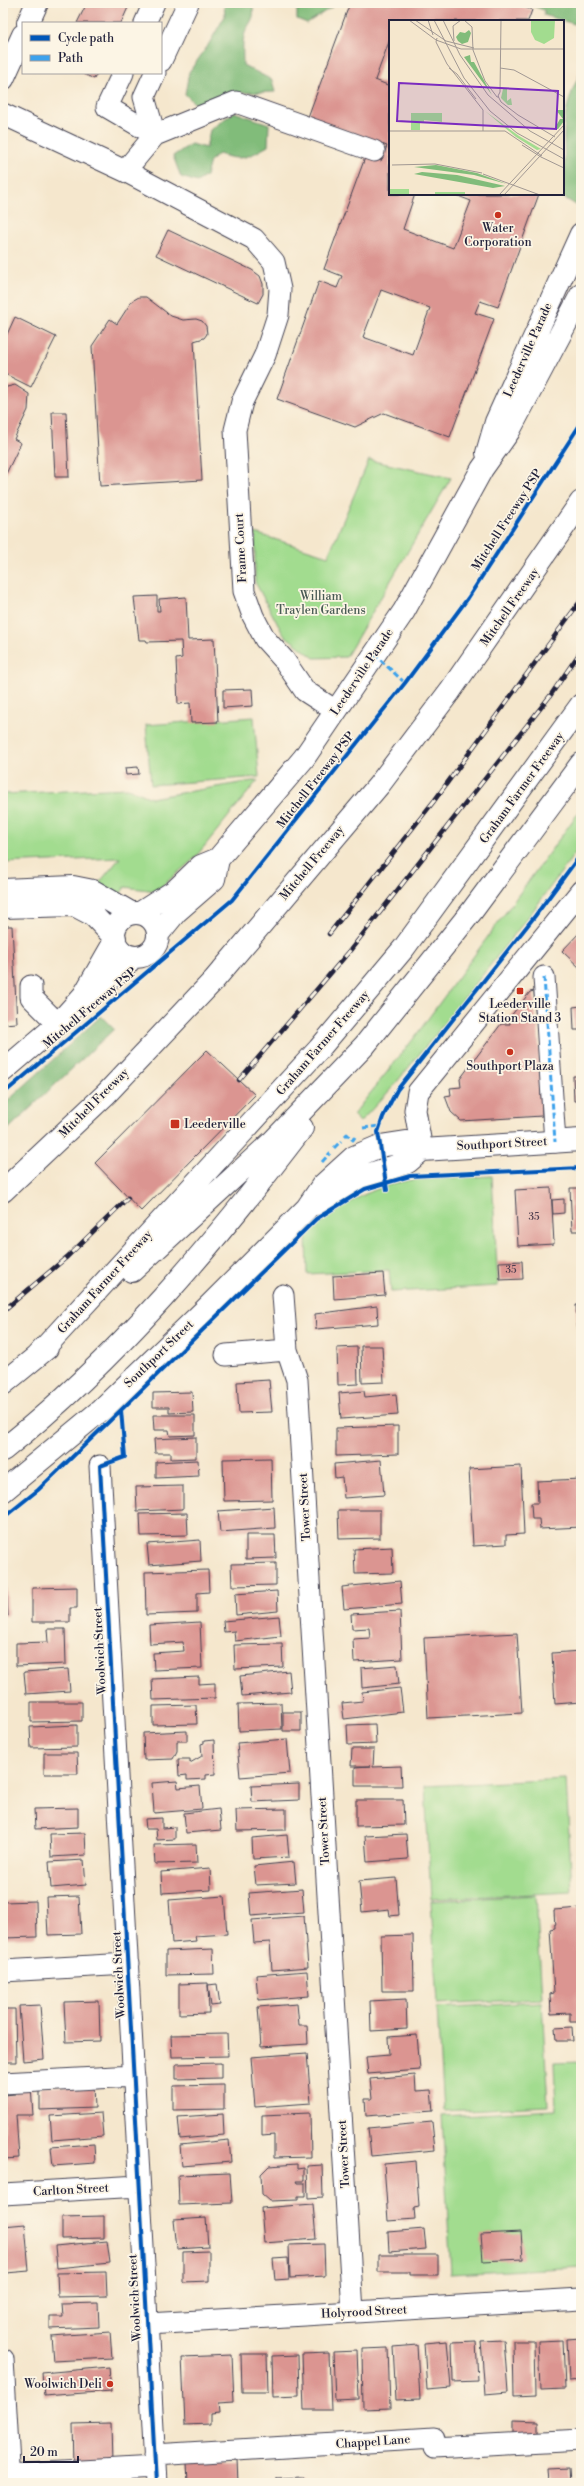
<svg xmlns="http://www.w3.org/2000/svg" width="584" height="2486" font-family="'Libre Bodoni',serif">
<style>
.green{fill:#a2dc8f;stroke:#627f65}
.forest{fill:#81bc7a;stroke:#526f5a}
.building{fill:#db9591;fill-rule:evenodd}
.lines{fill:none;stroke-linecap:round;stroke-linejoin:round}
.minor-casing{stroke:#424051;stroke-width:23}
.major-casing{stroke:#424051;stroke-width:24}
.highway-casing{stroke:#424051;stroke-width:24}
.minor{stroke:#fff;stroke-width:21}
.major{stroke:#fff;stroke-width:22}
.highway{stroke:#fff;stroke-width:22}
.rail-casing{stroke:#22223b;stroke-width:4.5}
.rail{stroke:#fcf5e5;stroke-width:3;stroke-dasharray:9;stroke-linecap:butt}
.quiet{stroke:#3ea2ec;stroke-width:3;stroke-dasharray:6 3;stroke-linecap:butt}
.cycleway-casing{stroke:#fcf5e5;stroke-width:6}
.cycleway{stroke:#0057b8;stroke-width:4}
.poi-dot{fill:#c8321e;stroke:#fcf5e5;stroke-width:1.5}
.labels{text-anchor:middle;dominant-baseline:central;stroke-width:3.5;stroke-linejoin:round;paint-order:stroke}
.number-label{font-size:10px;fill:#503f50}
.poi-label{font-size:12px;fill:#22223b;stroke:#fcf5e5}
.street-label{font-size:12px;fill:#22223b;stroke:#fcf5e5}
.park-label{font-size:12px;fill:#485a54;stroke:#fcf5e5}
.inset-road{fill:none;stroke:#a19893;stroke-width:1}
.view{fill:#7b2cbf;fill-opacity:0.15;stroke:#7b2cbf;stroke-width:2}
.inset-edge{fill:none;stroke:#22223b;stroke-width:2}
</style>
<rect width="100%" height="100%" fill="#fcf5e5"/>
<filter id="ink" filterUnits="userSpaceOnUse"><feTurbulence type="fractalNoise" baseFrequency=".025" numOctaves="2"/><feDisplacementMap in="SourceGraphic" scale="8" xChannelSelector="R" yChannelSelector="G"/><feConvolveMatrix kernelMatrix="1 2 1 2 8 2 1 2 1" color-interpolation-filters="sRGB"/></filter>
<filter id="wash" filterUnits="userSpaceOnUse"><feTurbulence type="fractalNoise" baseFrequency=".012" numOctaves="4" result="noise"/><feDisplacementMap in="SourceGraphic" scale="16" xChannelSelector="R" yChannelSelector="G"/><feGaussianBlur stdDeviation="0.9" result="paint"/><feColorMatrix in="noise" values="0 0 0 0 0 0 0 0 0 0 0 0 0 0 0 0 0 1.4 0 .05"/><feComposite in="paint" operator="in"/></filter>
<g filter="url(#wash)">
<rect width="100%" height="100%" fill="#f5e7cd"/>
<!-- green -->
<path class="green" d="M369,460L451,478L346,657L314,658L283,634L255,582V533L328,556Z
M254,717L259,777L151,785L146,725Z
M258,780L194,859L156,891L125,887L118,897L98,884L120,858L3,863V794L128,788L151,798Z
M581,809V845L532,912L437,1033L391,1089L360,1122L353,1115L414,1038Z
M492,1176L498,1286L391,1292L389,1270L307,1274L306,1235C334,1209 371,1186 410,1180C437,1177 465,1178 492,1176Z
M566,1779L572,1892L431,1899L425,1786Z
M536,1895L542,1999L437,2004L431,1901Z
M542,2002L548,2106L443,2111L437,2008Z
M581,2062V2267L451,2274L442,2116L556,2110L554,2063Z"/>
<!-- forest -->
<path class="forest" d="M224,3H252C257,21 248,21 244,36C242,44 243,56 243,65L272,80L275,92L235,93L216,106L196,105L185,94L189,72L207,47L225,16Z
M297,3H332V7L307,23L297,19Z
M524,3H581V22L578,25L544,15V10Z
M581,71V208L561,196L563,194C563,188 565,182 565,176C564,129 560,115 581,71Z
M234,112L269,124L268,146C248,157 242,162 219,154L210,161L206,176L197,182L181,177L173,156L191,144L206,148L210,130Z
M101,1016L114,1029L3,1134V1105Z"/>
<g id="blocks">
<!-- building -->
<path class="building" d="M87,3H130L121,23H77Z
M350,3H513L532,10L528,21H390V39L375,80L390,86V194H415L403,229L453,248L471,201L453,194H539L498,307L480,301L475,313L494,319L450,437L384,413L355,427L277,399L319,281L337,288L342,276L324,269L366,155L381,161L387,146L308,117ZM381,290L430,308L413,355L363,337Z
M82,73H97L94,79Z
M168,230L252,270L260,276L263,284V294L258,303L156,255Z
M139,297H146L171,316L183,320L196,319L202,321L206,326L207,334L204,338L194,341L202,480L100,486L92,346L110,319L117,324L132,301Z
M15,317L56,337L31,387L3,373V343Z
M15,385L29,394L28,410L14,439L21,443L3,480V388Z
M52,412H66L69,477H55Z
M157,596V611H160L159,599L186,597L188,640L214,639L218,722L191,723L190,703L178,704L176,659L182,658L181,641L147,642L146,640H139L134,597Z
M252,689L253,706L223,708V690Z
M138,767L139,774L126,775L125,768Z
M3,926H12L17,1023L3,1024Z
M581,931V969L562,951Z
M534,991L536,1023L538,1022L542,1116L461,1121L451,1112L445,1096L451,1095L450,1088L461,1087L460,1079L501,1024H510V1017L530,992Z
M581,1006V1030H574L573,1007Z
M207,1050L255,1095L141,1211L95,1163Z
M573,1076H581V1101H574Z
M551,1188L554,1244L518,1246L515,1190Z
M570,1188H581V1231H572Z
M564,1199V1213L553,1214L552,1200Z
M522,1261L523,1279L500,1280L499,1262Z
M383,1273L385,1295L334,1299L333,1276Z
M576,1305H581V1371H580Z
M377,1306L378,1324L316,1329L315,1314Z
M361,1346H382L384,1382L362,1383Z
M357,1347L358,1384L338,1385L337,1348Z
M269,1380L272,1412L239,1413L237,1382Z
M364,1391L365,1397L396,1394L398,1415L341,1419L339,1393Z
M192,1392L193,1412L169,1413V1407H153V1393Z
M153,1415H195V1435L170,1436L169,1430H154Z
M398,1426V1454L336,1456V1428Z
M196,1437V1458L171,1459V1453H155L154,1439Z
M271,1458L272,1500L224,1501L223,1459Z
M198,1460L199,1476L156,1478V1462Z
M381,1460L384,1495L344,1498L342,1477L335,1478L334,1464Z
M521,1466L524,1534L506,1535V1544L473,1546L469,1469Z
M581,1479V1527L540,1529L539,1519H532L531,1503H538L537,1481Z
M183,1486V1509L137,1511L136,1487Z
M274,1507L275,1528L220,1532L218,1511Z
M338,1510H380V1538L339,1539Z
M187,1513L188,1535L141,1536L140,1514Z
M246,1535H275L276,1558L246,1559Z
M200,1540L201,1561L149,1565L147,1544Z
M392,1547L393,1573L355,1574L354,1549Z
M276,1563V1585L232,1586L231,1564Z
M3,1569H5L8,1616H3Z
M208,1570L209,1592L197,1593V1613L146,1615L145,1572Z
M400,1581L402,1604L344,1609L342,1587Z
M77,1587V1608H70V1622H32V1588Z
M277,1591L278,1611L236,1615L235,1594Z
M400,1611L402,1659L354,1662L353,1639L370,1638L369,1628L352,1629L351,1614Z
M279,1616L281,1636L235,1641L234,1631L224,1632L223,1621Z
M200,1622L202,1668L154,1670L153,1653L184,1651L183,1642L150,1644L149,1625Z
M47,1629H65L66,1664L16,1666V1643L48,1642Z
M517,1633L522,1713L428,1718L424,1638Z
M282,1644L283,1667L235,1669L234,1645Z
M581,1651V1702L555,1704L552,1653Z
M397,1665L399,1684L362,1688L361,1668Z
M68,1669L70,1691L26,1694L24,1672Z
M289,1671L291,1692L242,1696L240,1676Z
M199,1677V1684L215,1683V1698L153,1700L152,1679Z
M400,1688L403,1712L344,1719L342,1703L363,1701L362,1692Z
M31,1702H82V1721L31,1722Z
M281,1703L282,1729L239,1731L238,1704Z
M196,1705L197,1724L153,1725V1706Z
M283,1712H301V1731H283Z
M375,1724L376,1744L348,1745L347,1725Z
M77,1725V1747L31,1748L30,1727Z
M187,1731V1741H177V1751L173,1759L144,1760L143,1733Z
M287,1739L290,1773L240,1777L237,1743Z
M214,1740L215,1774L206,1775V1779L187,1780V1775L179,1776L178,1759H190V1763L202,1756L201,1744L204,1743V1741Z
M352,1749H374L373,1767L401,1766L402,1786H355V1767L370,1766H351Z
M44,1753H77L78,1774H44Z
M177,1781L178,1788L200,1786L202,1809L154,1813L152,1783Z
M299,1784V1800L252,1802L251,1786Z
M356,1800H403L404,1825L356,1826Z
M78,1808V1827L35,1829L34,1809Z
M219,1809L221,1830L186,1833L184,1813Z
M286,1809V1830L237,1831L236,1810Z
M162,1818V1828L175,1827V1839L157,1840L156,1829H146L145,1819Z
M85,1833L86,1855L51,1857L50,1834Z
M406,1834L408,1859L367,1862L365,1836Z
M287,1835L289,1857L253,1859L252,1838Z
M196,1844L197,1863L155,1864L154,1845Z
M84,1860L86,1885L51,1888L49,1862Z
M294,1862L296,1883L256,1885L254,1866Z
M210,1868L211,1890L162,1893L161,1872Z
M396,1878L399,1915L390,1916L389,1909L362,1912L359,1881Z
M302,1889L304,1912L251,1916L249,1893Z
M79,1896L81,1934L48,1935L46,1897Z
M224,1896L227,1934L195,1936L196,1941L172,1943L169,1900Z
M36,1901L37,1937L3,1938V1902Z
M581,1908V2022H570V2013L551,2014L550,1994L554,1993L550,1929L555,1928L554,1910Z
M304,1916L308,1967L272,1970L270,1942L254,1943L252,1920Z
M413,1935L414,1991H382L381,1936Z
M213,1949L214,1974L166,1975V1951Z
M307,1971L309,1996L258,2000L256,1975Z
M208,1983L209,2013L179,2014V1984Z
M217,1984L220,2005L211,2006L208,1985Z
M406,1999L407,2029L371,2031L370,2001Z
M99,2001L100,2041L66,2042L64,2002Z
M297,2004L299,2025H307L308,2044L261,2047L258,2007Z
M40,2005L44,2059L23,2061L19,2006Z
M3,2009H15L16,2062H3Z
M572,2027L573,2041H556L555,2028Z
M227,2034L228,2056L172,2057L171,2035Z
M417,2035L420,2070L368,2074L366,2057L389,2055L388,2037Z
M307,2053L311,2103L255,2107L251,2057Z
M221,2063V2078L176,2079V2064Z
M415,2075L416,2091L431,2090L433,2111L366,2116L365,2099H372L370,2079Z
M94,2085L95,2108L40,2110V2087Z
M224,2085V2109L173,2110V2086Z
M31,2087L33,2115H16L19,2158L3,2159L4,2095L15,2094L14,2088Z
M101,2113L103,2136L52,2140L50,2116Z
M310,2113L311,2157L274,2158V2135L262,2136V2115Z
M223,2114L224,2135L180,2139L178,2117Z
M432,2122L435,2150L371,2156L368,2128Z
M229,2140L231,2162L182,2166L180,2145Z
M94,2144L95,2163L53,2166L51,2147Z
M416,2161L419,2207L414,2208L415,2219L388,2221L384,2164Z
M297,2164V2169L304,2168V2181H296L297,2183H305V2196H298V2200L270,2201L262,2194L261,2174L269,2166Z
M322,2165L323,2197L308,2198L307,2166Z
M230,2173L232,2203L179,2205L178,2175Z
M313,2204L316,2239L264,2243L261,2208Z
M104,2216V2238L62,2239V2217Z
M206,2218L208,2247L177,2249L174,2220Z
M25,2224L29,2271L6,2273L3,2226Z
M424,2229L426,2249L389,2252L388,2232Z
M521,2232L523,2259L483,2261L481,2234Z
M107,2241L110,2263L57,2268L55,2246Z
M324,2244L325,2276L290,2278L289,2245Z
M209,2251V2281L183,2282V2252Z
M378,2255H438V2275H410V2272H378Z
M288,2258L289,2279L275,2280L273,2259Z
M106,2272L107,2296L58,2297L57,2273Z
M98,2303L99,2327L50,2329V2317H63L62,2304Z
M110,2332L112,2358L53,2361L51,2336Z
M581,2338V2380L569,2381L567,2339Z
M504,2340L508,2392L485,2394L481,2341Z
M563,2340L565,2389L540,2390L538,2341Z
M447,2341L451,2388L427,2390L424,2343Z
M476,2341L478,2381L453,2382L452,2342Z
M513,2341H534L535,2396L514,2397Z
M417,2345L420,2399L396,2400L393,2347Z
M388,2348L390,2408L363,2409L362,2349Z
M357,2351L359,2399L335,2400L333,2352Z
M329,2353L331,2410H304L302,2354Z
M241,2354H267L268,2392H242Z
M232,2355L234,2402L218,2403L219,2413L210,2414V2424L185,2425L182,2357Z
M298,2355L299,2396L273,2397L272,2356Z
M109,2367L111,2391L44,2396L42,2373Z
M513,2420L539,2421V2437H513Z
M111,2423L112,2464L74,2465L73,2424Z
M237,2461L238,2483H188L187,2462Z
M569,2468L570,2483H548L547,2469Z
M304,2477V2483H276V2478Z"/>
</g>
</g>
<g filter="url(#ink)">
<use href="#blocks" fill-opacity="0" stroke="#424051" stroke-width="1"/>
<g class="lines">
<!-- minor casing -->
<g class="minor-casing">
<path id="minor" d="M145,23L154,3
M161,61L188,3
M123,73L107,107L155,135
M155,73L144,97L155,135
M3,114L125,171L254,239L274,262L280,289L278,315L265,355L242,402L235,430L244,591L253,616L265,639L284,660L305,691L336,711
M125,171L155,135L236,102L374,151
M544,977L555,1142
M31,986V997L58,1024
M422,1150L415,1110L418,1092L581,891
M283,1295L287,1350L297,1380L353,2312
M226,1355L287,1350
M100,1466L156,2483
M3,1971L128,1964
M3,2083L134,2076
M3,2194L139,2186
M147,2324L581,2299
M3,2359L10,2483
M154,2455L434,2438V2448L581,2440
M9,2475L155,2467"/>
</g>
<!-- major casing -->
<g class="major-casing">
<path id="major" d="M28,23L37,3
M3,79L23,35
M487,453L496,422L581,234
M3,890L73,887L93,891L131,913
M3,907L74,905L93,915L115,938
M140,913L176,890L201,866L218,859
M114 935a22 22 0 1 1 44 0a22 22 0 1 1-44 0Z
M158,934L176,912L214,879L218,859L304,758L404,611L482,469L509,431L581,295
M89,993L118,973L133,957
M3,1071L58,1024L84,995L115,941
M315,1204L361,1177L408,1162L422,1150
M3,1491L101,1410L205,1310L307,1208L322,1186L354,1157L380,1146L406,1142L422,1150L581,1140"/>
</g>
<!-- highway casing -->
<g class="highway-casing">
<path id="highway" d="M3,1191L106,1094L214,980L379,785L450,691L581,502
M132,1271L273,1141L365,1045L472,911L581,764
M36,1357L319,1049L404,948L581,705
M3,1384L47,1348
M3,1450C118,1358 213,1245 302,1128"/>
</g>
<!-- minor -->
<use href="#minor" class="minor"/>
<!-- major -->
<use href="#major" class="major"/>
<!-- highway -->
<use href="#highway" class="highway"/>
<!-- rail casing -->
<g class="rail-casing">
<path id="rail" d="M329,934L434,801L581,600
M239,1080L348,953L550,696L581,651
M3,1311L67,1257L128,1198"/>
</g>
<!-- rail -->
<use href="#rail" class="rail"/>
<!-- quiet -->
<path class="quiet" d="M374,654L405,683
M544,977L555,1142
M363,1128L379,1126
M345,1136L347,1134L353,1140L355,1137
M334,1148L341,1141
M322,1162L330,1153"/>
<!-- cycleway casing -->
<g class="cycleway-casing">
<path id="cycleway" d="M3,1094L232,900L405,683L468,598L581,423
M387,1190L378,1132L383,1117L397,1090L535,916L581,854
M121,1410L125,1457L100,1466L156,2483
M3,1518L38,1490L121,1410L316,1219L365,1189L410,1176L581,1168"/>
</g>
<!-- cycleway -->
<use href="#cycleway" class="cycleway"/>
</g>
</g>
<!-- markers -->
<g class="poi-dot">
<circle cx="498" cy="215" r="4"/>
<rect x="516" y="987" width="8" height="8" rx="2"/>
<circle cx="510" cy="1052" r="4"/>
<rect x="170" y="1119" width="10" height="10" rx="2"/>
<circle cx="110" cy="2384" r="4"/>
</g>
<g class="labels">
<!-- number labels -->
<g class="number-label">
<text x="534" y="1217">35</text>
<text x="511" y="1270">35</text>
</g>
<!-- poi labels -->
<g class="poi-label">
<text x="498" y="228">Water<tspan x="498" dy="14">Corporation</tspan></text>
<text x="520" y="1004">Leederville<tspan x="520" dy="14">Station Stand 3</tspan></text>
<text x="510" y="1066">Southport Plaza</text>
<text x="184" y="1124" text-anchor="start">Leederville</text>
<text x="102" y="2384" text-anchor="end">Woolwich Deli</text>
</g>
<!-- street labels -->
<g class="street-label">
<text transform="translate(528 350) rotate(-66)">Leederville Parade</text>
<text transform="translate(507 520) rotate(-57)">Mitchell Freeway PSP</text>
<text transform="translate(241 548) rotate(-93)">Frame Court</text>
<text transform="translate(510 607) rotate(-55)">Mitchell Freeway</text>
<text transform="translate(362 672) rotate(-56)">Leederville Parade</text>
<text transform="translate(316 780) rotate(-52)">Mitchell Freeway PSP</text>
<text transform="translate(522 788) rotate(-54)">Graham Farmer Freeway</text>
<text transform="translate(312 863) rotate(-50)">Mitchell Freeway</text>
<text transform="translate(90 1008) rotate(-40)">Mitchell Freeway PSP</text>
<text transform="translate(323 1043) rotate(-49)">Graham Farmer Freeway</text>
<text transform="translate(94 1103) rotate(-45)">Mitchell Freeway</text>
<text transform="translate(502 1144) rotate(-3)">Southport Street</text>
<text transform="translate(105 1282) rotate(-48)">Graham Farmer Freeway</text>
<text transform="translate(159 1354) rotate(-44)">Southport Street</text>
<text transform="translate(305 1507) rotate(-93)">Tower Street</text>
<text transform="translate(100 1651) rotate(-93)">Woolwich Street</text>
<text transform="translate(324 1831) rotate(-93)">Tower Street</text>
<text transform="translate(119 1975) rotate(-93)">Woolwich Street</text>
<text transform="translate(344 2154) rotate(-93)">Tower Street</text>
<text transform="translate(71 2190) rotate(-3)">Carlton Street</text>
<text transform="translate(135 2298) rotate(-93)">Woolwich Street</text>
<text transform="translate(364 2312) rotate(-3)">Holyrood Street</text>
<text transform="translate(373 2442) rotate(-4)">Chappel Lane</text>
</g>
<!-- park labels -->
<g class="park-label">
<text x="321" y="596">William<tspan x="321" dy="14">Traylen Gardens</tspan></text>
</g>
</g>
<!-- overview -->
<g transform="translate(389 20)">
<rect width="175" height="175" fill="#f5e7cd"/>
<path d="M142,0H166L165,18L155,24L146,20L142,12ZM114,69H118V81L122,78L123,85H119L112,78ZM96,91L130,116L152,129L148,130L127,117ZM22,93H53V102L35,100V103H31V110H22ZM0,169H20V175H0ZM46,172H76V175H46Z" fill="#a2dc8f"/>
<path d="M80,10L82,13L79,22L73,24L69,21L67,17L71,12L76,13ZM81,35L82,42H85L103,75L75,37ZM167,90H175V101L169,109H166L167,106L171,99H174ZM47,145L88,153L118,164L85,155L25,147ZM33,152L68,155L116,166L104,168L25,154Z" fill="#81bc7a"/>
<path class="inset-road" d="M20,0L47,20L72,29H175M26,0L57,21L85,28M39,0L44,15M45,0L75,58L101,91L128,113L175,139M54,0L71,35L99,75L141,111L175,130M75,0L83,7L84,30M48,18L47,22L58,44L94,90V111M65,21L64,6L72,0M84,30L96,61L108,77M60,48L68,54L87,79M111,48L125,50L175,77M109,76L111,72L112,0M109,78V76L112,82L129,95L166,117M0,111H116L153,136M133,125L152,137M152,137L175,148M3,145L46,144L93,153M94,154L151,175M110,175L175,105M115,175L175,110"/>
<path class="view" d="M10,63L169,71L167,109L8,101Z"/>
<rect width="175" height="175" class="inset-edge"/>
</g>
<!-- margin -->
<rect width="584" height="2486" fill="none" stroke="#fcf5e5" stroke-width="16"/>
<!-- legend -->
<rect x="22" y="22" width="140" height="52" fill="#fcf5e5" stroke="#a5a1a1"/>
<rect x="30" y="35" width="20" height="6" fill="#0057b8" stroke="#a5a1a1"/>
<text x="58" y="42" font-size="12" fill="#22223b">Cycle path</text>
<rect x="30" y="55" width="20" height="6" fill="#3ea2ec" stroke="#a5a1a1"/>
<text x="58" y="62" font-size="12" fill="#22223b">Path</text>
<!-- scale -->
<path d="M24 2456v6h54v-6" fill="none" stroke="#22223b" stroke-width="2"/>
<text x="30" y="2456" font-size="12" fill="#22223b" stroke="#fcf5e5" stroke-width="3" paint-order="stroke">20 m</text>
</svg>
